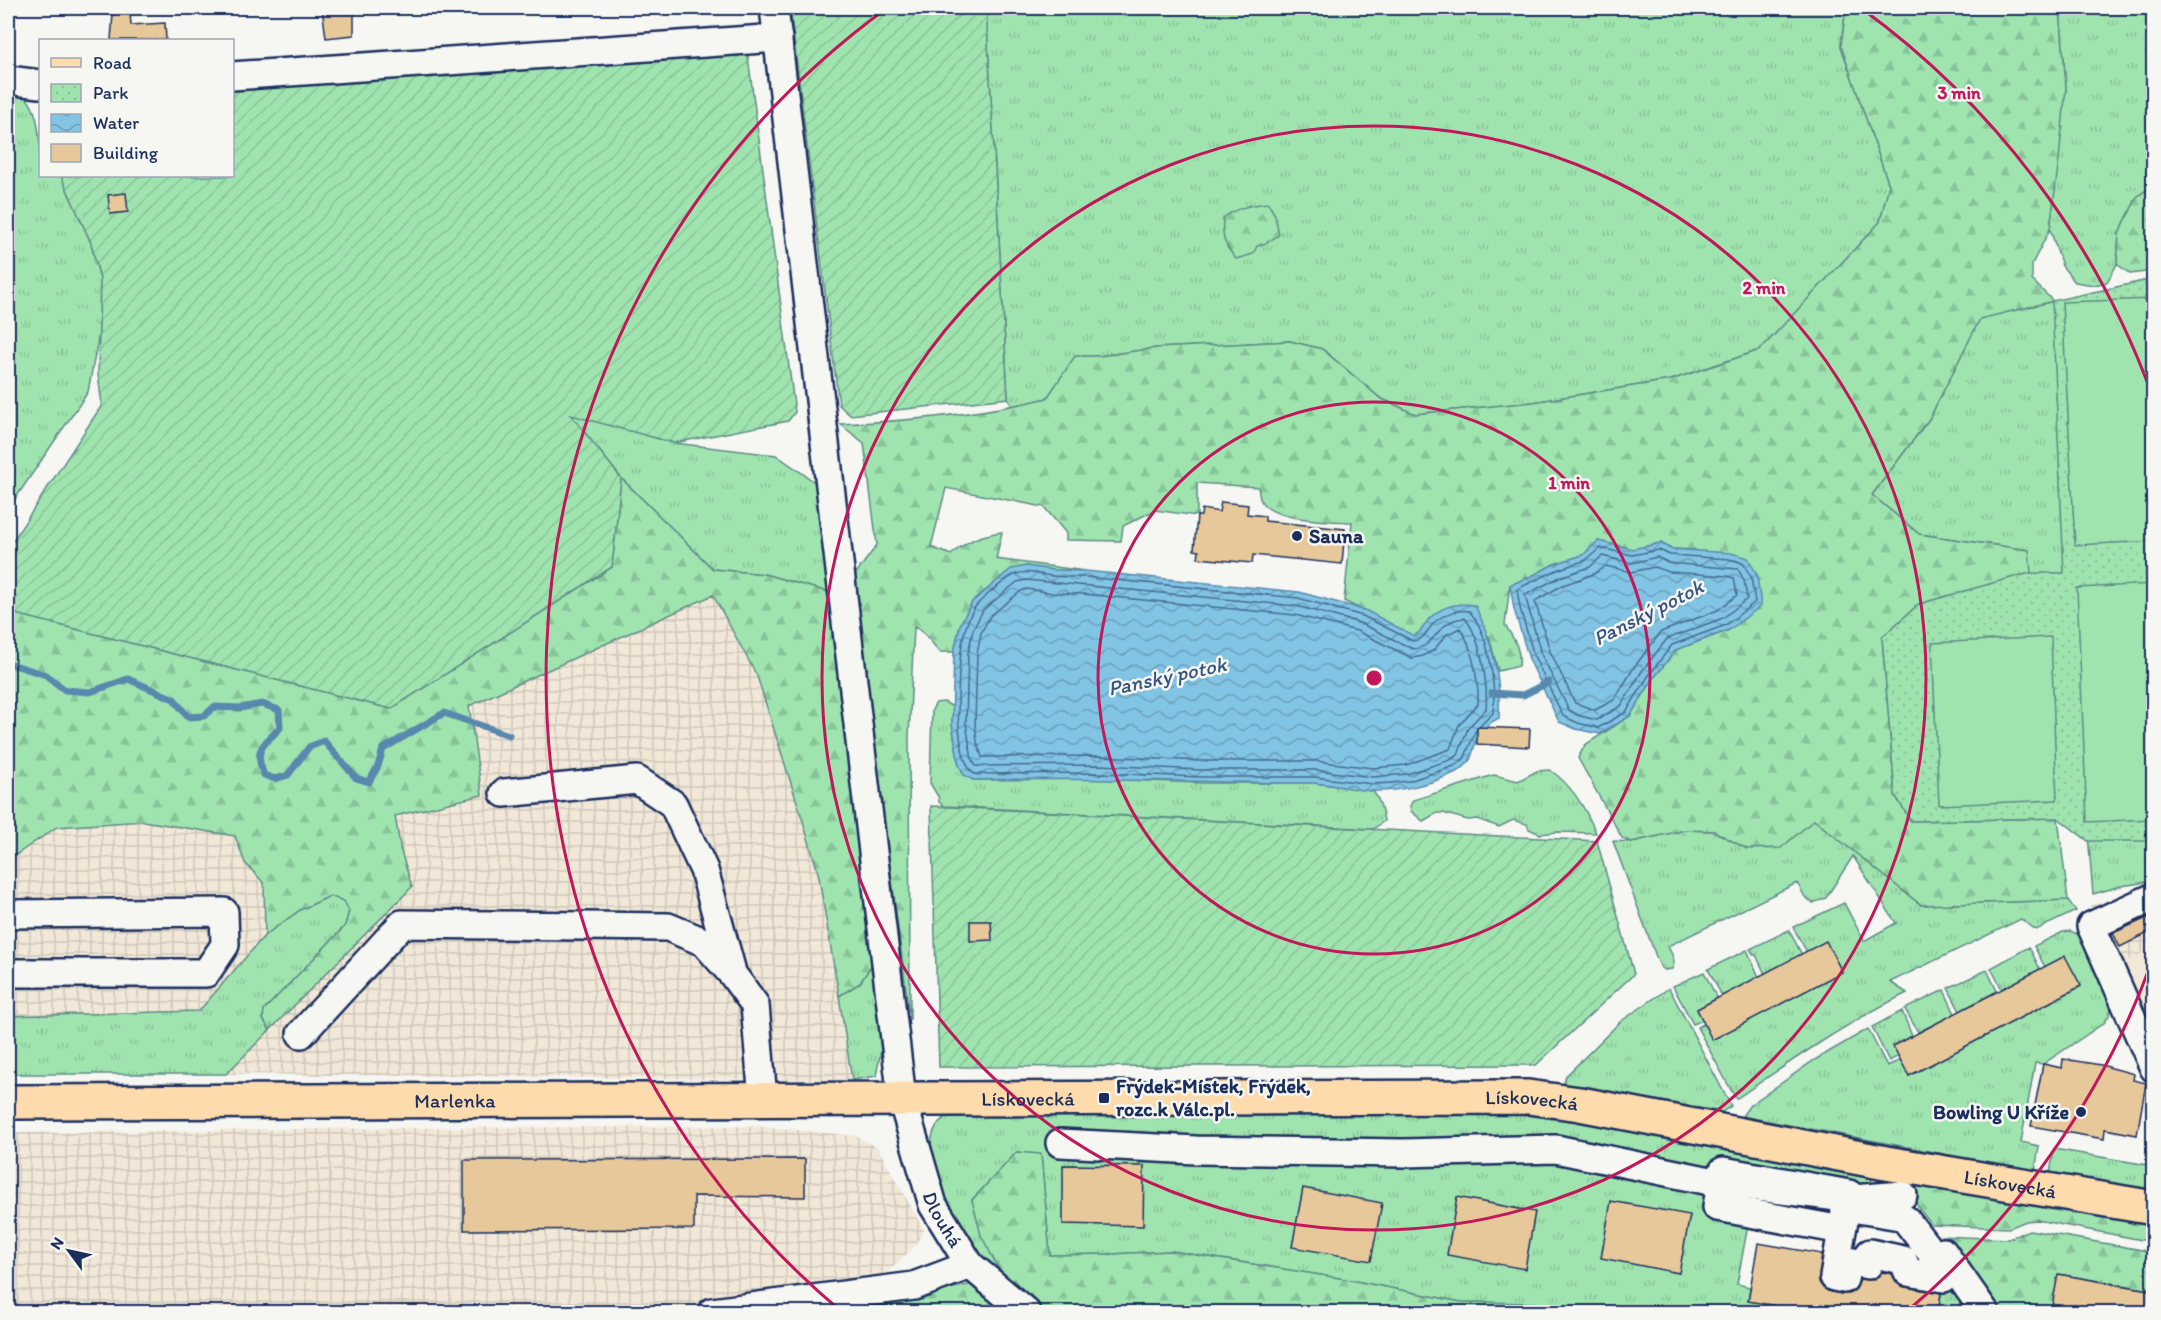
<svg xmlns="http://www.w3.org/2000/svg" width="2161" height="1320" font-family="Itim,sans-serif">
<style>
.built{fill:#f2e8d8}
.industrial{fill:url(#industrial-grid)}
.grass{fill:url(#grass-tufts);stroke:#5d8a86;stroke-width:1.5}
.forest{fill:url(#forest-firs);stroke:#5d8a86;stroke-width:1.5}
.park{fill:url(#park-dots);stroke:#5d8a86;stroke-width:1.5}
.garden{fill:url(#garden-furrows);stroke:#5d8a86;stroke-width:1.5}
.pitch{fill:#9fe4af;stroke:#5d8a86;stroke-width:1.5}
.water{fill:url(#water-waves);stroke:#5988ae;stroke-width:1.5}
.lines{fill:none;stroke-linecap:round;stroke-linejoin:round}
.shore{stroke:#446b93;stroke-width:1.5}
.stream{stroke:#5988ae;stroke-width:7}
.building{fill:#e7c89a;stroke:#1b2f5e;stroke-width:1.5}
.minor-casing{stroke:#1b2f5e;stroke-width:32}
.major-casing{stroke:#1b2f5e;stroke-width:38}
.minor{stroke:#f6f6f2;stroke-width:27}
.major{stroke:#fedbac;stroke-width:33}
.ring{fill:none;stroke:#c2185b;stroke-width:3}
.poi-dot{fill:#1b2f5e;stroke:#f6f6f2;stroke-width:2}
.labels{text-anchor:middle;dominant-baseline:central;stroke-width:5;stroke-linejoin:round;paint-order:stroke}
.poi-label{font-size:20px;font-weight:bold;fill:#1b2f5e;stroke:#f6f6f2;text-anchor:start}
.street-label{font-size:20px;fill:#1b2f5e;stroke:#f6f6f2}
.water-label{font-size:21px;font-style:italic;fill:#35547f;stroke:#f6f6f2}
.centre{fill:#c2185b;stroke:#f6f6f2;stroke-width:3}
.ring-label{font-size:18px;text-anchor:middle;font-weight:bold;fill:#c2185b;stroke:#f6f6f2;stroke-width:5;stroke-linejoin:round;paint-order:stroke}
</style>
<defs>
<pattern id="industrial-grid" width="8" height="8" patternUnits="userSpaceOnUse" patternTransform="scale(1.5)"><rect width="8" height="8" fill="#f2e8d8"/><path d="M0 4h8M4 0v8" fill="none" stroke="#cfc7bc"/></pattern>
<pattern id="grass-tufts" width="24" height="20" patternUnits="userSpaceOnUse" patternTransform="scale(1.5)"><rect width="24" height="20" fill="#9fe4af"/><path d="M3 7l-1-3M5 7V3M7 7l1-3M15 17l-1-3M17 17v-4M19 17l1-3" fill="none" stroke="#88c499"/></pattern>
<pattern id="forest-firs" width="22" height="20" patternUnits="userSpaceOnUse" patternTransform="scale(1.5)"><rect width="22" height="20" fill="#9fe4af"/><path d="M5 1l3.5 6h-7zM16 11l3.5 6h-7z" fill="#88c499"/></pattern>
<pattern id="park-dots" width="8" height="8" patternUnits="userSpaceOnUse" patternTransform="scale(1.5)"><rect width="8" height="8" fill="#9fe4af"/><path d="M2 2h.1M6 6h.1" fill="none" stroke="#88c499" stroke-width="1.8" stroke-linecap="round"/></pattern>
<pattern id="garden-furrows" width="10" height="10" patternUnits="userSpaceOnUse" patternTransform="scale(1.5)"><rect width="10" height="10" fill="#9fe4af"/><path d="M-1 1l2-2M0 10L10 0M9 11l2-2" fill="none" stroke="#88c499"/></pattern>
<pattern id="water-waves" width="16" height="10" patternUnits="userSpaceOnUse" patternTransform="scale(1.5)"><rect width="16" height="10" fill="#82c4e3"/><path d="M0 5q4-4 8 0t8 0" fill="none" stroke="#6aa0bb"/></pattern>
</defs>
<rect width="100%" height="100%" fill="#f6f6f2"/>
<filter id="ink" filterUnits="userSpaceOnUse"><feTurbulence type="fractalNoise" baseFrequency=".0167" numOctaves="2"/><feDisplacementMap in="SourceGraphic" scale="12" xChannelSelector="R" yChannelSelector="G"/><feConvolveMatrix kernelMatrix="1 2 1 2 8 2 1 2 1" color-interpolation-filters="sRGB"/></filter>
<g filter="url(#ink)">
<!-- built -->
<path class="built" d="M2153,947V1049L2116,968Z"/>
<!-- industrial -->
<path class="industrial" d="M713,595L757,676L818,872L852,1080L226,1074H8V860L57,827L143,821L309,848L401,851L395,816L482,795L469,706Z
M2153,886V947L2116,968L2089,906Z
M758,1126L856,1136L878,1148L924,1230L915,1246L883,1277L868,1281L958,1287L908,1297L801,1312H8V1133L387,1128Z"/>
<!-- grass -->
<path class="grass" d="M986,8H1846L1841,46L1889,185L1880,222L1760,350L1671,380L1533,402L1415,414L1380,398L1322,349L1290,341L1157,348L1099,356H1076L1047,398L1012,407L1008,398Z
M2060,8H2153V185L2137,197L2119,234L2117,264L2107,282L2094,285L2075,282L2062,266L2050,229L2066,88Z
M8,88C44,93 40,149 40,176H61L91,243L100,279L99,334L88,392L8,509Z
M2153,279L2064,573L2031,574L2058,818L1911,821L2028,550L1919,534L1872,495L1929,419L1980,318Z
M570,414L674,443L776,455L816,483L828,592L764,574L713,569L621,478Z
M944,702L953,707L952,724L959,765L973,780L1099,779L1201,783H1315L1373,791C1380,800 1382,809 1384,821L1373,829L944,806L939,802V798L930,783L932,710L936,703Z
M1550,770C1572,785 1586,809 1596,833L1557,832L1540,834L1529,829L1527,824L1513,820L1499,827L1477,819L1468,820L1443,813H1437L1423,821L1411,811L1410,806L1413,800L1484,778L1494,775L1518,781L1537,771Z
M1814,819L1921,905L2068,900L2076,911L2036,930L2021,919L1890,982L1907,993C1846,1023 1791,1061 1736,1099L1697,1027L1704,1024L1713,1039L1842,972L1826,942L1807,952L1793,927L1844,903L1864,941L1896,923L1853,856L1826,898L1813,903L1805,897L1797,883L1668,946C1671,954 1677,960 1672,969L1665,970L1661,968L1657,959L1613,841L1632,842L1685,830L1714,831L1747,849Z
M2153,819V881L2121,886L2093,894L2087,822Z
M330,896L344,901L349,911L345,926L264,1010L263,1019L270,1030L226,1074H8V1016L199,1011L265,935L300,910Z
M1789,930L1802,955L1765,974L1756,955H1754L1750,949Z
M2070,931L2082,936L2112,1004L2110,1014L2104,1023L2043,1064L2035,1063L2021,1142L2039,1146L2035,1171L1742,1116L1750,1105L1813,1061L1868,1029L1887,1066L1901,1060L1909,1076L2080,987L2045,967L2034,946L2063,932Z
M2029,947L2040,969L2002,989L1991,968Z
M1747,950L1759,977L1722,996L1708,969Z
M874,961L884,1035L876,1076L852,1080L839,996L860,983Z
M1987,970L1997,991L1960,1011L1948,988Z
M1704,972L1717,998L1697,1009L1703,1020L1693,1024L1673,986Z
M1669,988L1731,1106L1722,1112L1564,1084L1566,1076L1620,1022Z
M1944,990L1955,1014L1918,1032L1905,1009Z
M1902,1011L1912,1036L1893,1045L1899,1056L1889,1061L1872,1027Z
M1482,1110L1543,1115L1861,1170L1874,1177L1869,1184L1853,1194L1724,1171L1750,1214L1737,1284L1750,1287L1748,1301L1811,1312H1555L1534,1303L1461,1302L1345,1279L1171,1251L1111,1254L1050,1255L1041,1155L1017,1152L972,1200L1006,1283C998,1276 990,1268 983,1260C977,1253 975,1244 970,1236C963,1224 953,1213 947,1201C934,1173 916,1128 954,1112Z
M2054,1149L2153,1166V1192L2050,1174Z
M1944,1278L1975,1312H1958V1311L1939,1307Z"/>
<!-- forest -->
<path class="forest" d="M1846,8H2060L2066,88L2059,159L2050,229L2032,264V280L2053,301L1980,319L1929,419L1872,495L1919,534L2029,550L2031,573L1919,604L1882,637L1895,795L1911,821L2058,818L2068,900L1921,905L1814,820L1781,848L1747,849L1714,831L1685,830L1631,842L1622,838L1578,758L1585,745L1630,716L1653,679L1676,650L1729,630L1695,550L1671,549L1661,543L1633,549L1598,541L1584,555L1554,564L1534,575L1510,585L1505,625C1514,639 1521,649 1519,666L1498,671L1489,636L1429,619L1422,631L1414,636L1344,601L1352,522C1331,521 1272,521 1261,501C1259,497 1259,491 1258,487L1197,483V516L1155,510L1123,526L1121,541L1066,540V533L1044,507L946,488L931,547L951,555C967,540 981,535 1002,532L996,559L1085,571L1054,570L1026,566L1011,570L972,602L960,625L954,652H940C931,643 925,631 914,627L909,736L910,1020L852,573L857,572L877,545L864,443L840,424C909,421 980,415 1047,398L1075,356H1099L1157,348L1290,341L1322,349L1380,398L1415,414L1533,402L1671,380L1760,350L1880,222L1889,185L1841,46Z
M2153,185V271L2130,274L2117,264L2119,234L2137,197Z
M1268,203L1275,215L1279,235L1266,243L1257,246L1253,254L1236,259C1223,243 1222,238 1223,218C1237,207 1251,205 1268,203Z
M621,478L713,569L764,574L828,592L858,810L874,961L860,983L839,996L818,872L802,818L757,676L713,595L469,706L482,795L395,816L401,851L412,887L270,1030L263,1019L264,1010L345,926L349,911L344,901L330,896L300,910L265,935L264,883L245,863L235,836L143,821L57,827L8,860V612L391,709L612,567Z
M1017,1152L1041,1154L1050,1255L1111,1254L1171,1251L1345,1279L1461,1302L1534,1303L1555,1312H1040L1006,1283L981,1235L972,1200Z
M1930,1183L2153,1224V1242L2037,1220L2026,1221L2009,1228L1932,1225C1924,1214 1906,1198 1918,1185Z
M2029,1230L2153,1252V1286L2146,1289L2059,1274L2052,1311L2056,1312H1996L1941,1236L2008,1239Z
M973,1284L1005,1312H801L908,1297Z"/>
<!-- park -->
<path class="park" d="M2153,279V841H2088L2058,818L1911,821L1895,795L1882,637L1919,604L2014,577L2031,573H2064L2052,301Z"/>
<!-- garden -->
<path class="garden" d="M790,8H986L1008,398L850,415L839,405Z
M747,49L795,412L788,421L674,443L571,415L621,478L612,567L391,709L8,612V548L102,405L98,374L100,279L91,243L61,176H232L233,87Z
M931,806L1597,841L1634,974L1536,1065L939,1067Z"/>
<!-- pitch -->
<path class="pitch" d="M2153,299V541L2075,545L2062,302Z
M2153,584V819L2087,822L2077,588Z
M2051,637L2057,800L1939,805L1932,643Z"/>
<!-- water -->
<path class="water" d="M1598,541L1633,549L1661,543L1671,549L1731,553L1748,558L1757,575L1761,606L1729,630L1676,650L1653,679L1630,716L1600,734L1576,729L1559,722L1529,659L1514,609L1510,585L1534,575L1554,564L1583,555Z
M1026,566L1054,570L1085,571L1299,592L1365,610L1414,636C1424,630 1423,625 1430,618C1442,606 1459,603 1475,605C1493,644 1501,675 1499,718C1492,721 1483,728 1479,735C1470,751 1476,762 1456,772C1432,784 1399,792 1372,791C1351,790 1331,783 1309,783C1197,783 1086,777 973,780L964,775L959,765L952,724L954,652L960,625L972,602L1011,569Z"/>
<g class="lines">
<!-- shore -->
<path class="shore" d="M1600,548L1632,555L1659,550L1670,555L1729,559L1743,563L1751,577L1755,602L1726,625L1672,645L1649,675L1626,712L1598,728L1578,723L1563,716L1534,656L1520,608L1517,590L1519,588L1557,570L1586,560Z
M1602,556L1632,563L1657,557L1668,563L1738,569L1744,580L1747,599L1723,618L1667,639L1642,671L1621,706L1597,720L1580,716L1569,710L1541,654L1525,595L1560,577L1590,567Z
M1606,566L1631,572L1655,567L1669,572L1727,576L1734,578L1737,595L1718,610L1661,632L1635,666L1614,700L1595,710L1575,703L1550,651L1535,601L1563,585L1594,574Z
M1026,580L1296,606L1360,623L1413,649C1438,647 1435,620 1465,618C1481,638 1488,683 1486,709L1468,728L1458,755L1450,760L1407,774L1373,777L1315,770H1201L1099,765L976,766L972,760L966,723L968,653L973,630L983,610L1017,582Z
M1027,589L1052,593L1083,594L1295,615L1357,631L1412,658L1423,656L1434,650L1446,635L1460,628C1472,644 1479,683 1478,704L1459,725L1450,749L1406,765L1373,768L1316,761H1201L1100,756L982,757L977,742L975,723L977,654L981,633L990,616L1021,591Z
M1476,730L1464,759L1454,766L1409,781L1391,783L1373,784L1314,777H1201L1099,773L975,774C951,763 957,650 966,627C968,620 972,611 976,606C982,598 1007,578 1016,574C1028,570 1040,575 1052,576C1063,577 1074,577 1085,577L1298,598L1363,616L1413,641C1426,639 1426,631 1434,623C1443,614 1458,609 1469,611C1489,632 1496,685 1493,713L1480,726"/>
<!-- stream -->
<path class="stream" d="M8,663L46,675L65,690L90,692L128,679L174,699L188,717L204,716L214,707L240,708L262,704L279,710L280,728C263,745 253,749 264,775L275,779L288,775L309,747L324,741L356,778L369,782L378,766L383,749L444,713L509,735
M1492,693L1523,695L1549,682"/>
</g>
<!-- building -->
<path class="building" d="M322,8H354V35L326,38Z
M130,13L131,25L165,23L166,40H111L113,14Z
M126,193L128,212L110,214L108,195Z
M1221,502L1248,505L1247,514L1265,516V521L1345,529L1342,564L1253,555L1252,563L1198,558L1199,551L1194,550L1197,516H1201L1202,509L1219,512Z
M1477,727L1530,729L1529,747L1477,744Z
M2154,915V930L2120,947L2113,933Z
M970,921H991L992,940L970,941Z
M1826,941L1842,972L1712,1040L1697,1009Z
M2065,956L2081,986L1909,1076L1893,1046Z
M2063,1059L2101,1065L2134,1074L2133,1080L2146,1083L2137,1135L2105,1129L2104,1139L2031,1126L2043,1064L2062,1068Z
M805,1159V1197L694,1196V1229L464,1230V1160Z
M1063,1165L1144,1166L1143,1226L1063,1224Z
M1303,1188L1382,1203L1371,1261L1292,1247Z
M1457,1197L1535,1212L1525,1269L1447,1255Z
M1611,1201L1690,1215L1679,1273L1601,1258Z
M1758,1243L1822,1254L1819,1282L1823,1288L1830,1292L1849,1294L1856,1289L1860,1279L1874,1280L1882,1272L1892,1274L1898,1284L1905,1287L1941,1293L1938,1312H1811L1748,1301Z
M2058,1274L2154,1291V1312H2051Z"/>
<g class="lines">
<!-- minor casing -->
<g class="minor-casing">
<g id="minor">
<path id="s1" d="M774,8L902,1099L933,1205L970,1265L1026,1312"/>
<path d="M232,76L778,38"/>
<path d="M8,80L40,84"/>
<path d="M504,793L637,780L673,804L704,870L731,968"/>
<path d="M2154,897L2091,926L2154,1068"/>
<path d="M8,914L224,912L225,945L206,973H8"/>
<path d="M301,1034L402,924L668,927L704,942L733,975L755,1005L763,1100"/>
<path d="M1060,1143L1196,1150L1404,1153L1556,1149L1710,1181L1853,1199L1903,1195"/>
<path d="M1723,1171L1849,1194L1842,1230L1717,1207Z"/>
<path d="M1846,1207L1900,1216L1906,1220L1946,1272L1944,1278L1908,1272L1903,1260L1870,1253L1868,1265L1848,1261L1844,1279L1834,1277Z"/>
<path d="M1943,1252L1985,1312"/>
<path d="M712,1312L914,1286L970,1265"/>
</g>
</g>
<!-- major casing -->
<g class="major-casing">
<g id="major">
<path id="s2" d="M8,1102L1528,1097L1580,1104L1886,1163L2154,1208"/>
</g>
</g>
<!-- minor -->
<use href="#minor" class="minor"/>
<!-- major -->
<use href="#major" class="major"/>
</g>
</g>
<!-- distance rings -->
<g class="ring">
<circle cx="1374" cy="678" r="276"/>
<circle cx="1374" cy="678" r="552"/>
<path d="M2152 961A828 828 0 0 1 1906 1312M842 1312A828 828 0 0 1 887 8M1861 8A828 828 0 0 1 2152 395"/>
</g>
<!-- markers -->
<g class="poi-dot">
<circle cx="1297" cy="536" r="6"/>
<rect x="1098" y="1092" width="12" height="12" rx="3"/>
<circle cx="2081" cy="1112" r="6"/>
</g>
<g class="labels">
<!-- poi labels -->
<g class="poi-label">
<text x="1309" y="536">Sauna</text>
<text x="1116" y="1086">Frýdek-Místek, Frýdek,<tspan x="1116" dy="23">rozc.k Válc.pl.</tspan></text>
<text x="2069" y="1112" text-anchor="end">Bowling U Kříže</text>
</g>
<!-- street labels -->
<g class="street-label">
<text stroke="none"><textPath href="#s2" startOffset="1020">Lískovecká</textPath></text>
<text stroke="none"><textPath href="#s2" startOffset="447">Marlenka</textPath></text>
<text stroke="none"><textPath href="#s2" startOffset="1524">Lískovecká</textPath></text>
<text stroke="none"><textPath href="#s2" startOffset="2010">Lískovecká</textPath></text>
<text stroke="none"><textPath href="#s1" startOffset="1226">Dlouhá</textPath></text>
</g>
<!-- water labels -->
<g class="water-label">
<text transform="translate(1648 612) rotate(-27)">Panský potok</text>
<text transform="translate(1167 676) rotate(-12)">Panský potok</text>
</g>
</g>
<circle cx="1374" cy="678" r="9" class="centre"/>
<g class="ring-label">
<text x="1959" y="99">3 min</text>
<text x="1764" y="294">2 min</text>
<text x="1569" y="489">1 min</text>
</g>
<!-- margin -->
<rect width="2161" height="1320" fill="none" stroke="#f6f6f2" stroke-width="30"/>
<rect x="15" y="15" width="2131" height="1290" fill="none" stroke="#1b2f5e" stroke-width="2" filter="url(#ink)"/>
<!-- legend -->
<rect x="39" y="39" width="195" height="138" fill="#f6f6f2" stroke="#9ea6b7" stroke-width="1.5"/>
<rect x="51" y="58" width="30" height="9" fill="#fedbac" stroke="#9ea6b7" stroke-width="1.5"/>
<text x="93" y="69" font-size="18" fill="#1b2f5e">Road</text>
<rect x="51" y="84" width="30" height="18" fill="url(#park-dots)" stroke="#9ea6b7" stroke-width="1.5"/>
<text x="93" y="99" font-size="18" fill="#1b2f5e">Park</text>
<rect x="51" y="114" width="30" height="18" fill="url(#water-waves)" stroke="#9ea6b7" stroke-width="1.5"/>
<text x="93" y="129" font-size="18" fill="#1b2f5e">Water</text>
<rect x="51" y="144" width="30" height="18" fill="#e7c89a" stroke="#9ea6b7" stroke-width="1.5"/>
<text x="93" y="159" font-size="18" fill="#1b2f5e">Building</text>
<!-- north arrow -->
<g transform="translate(69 1251) rotate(303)" stroke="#f6f6f2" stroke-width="4.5" paint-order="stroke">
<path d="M0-4.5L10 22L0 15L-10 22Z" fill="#1b2f5e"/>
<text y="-9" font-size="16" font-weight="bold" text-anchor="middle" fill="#1b2f5e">N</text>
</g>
</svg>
